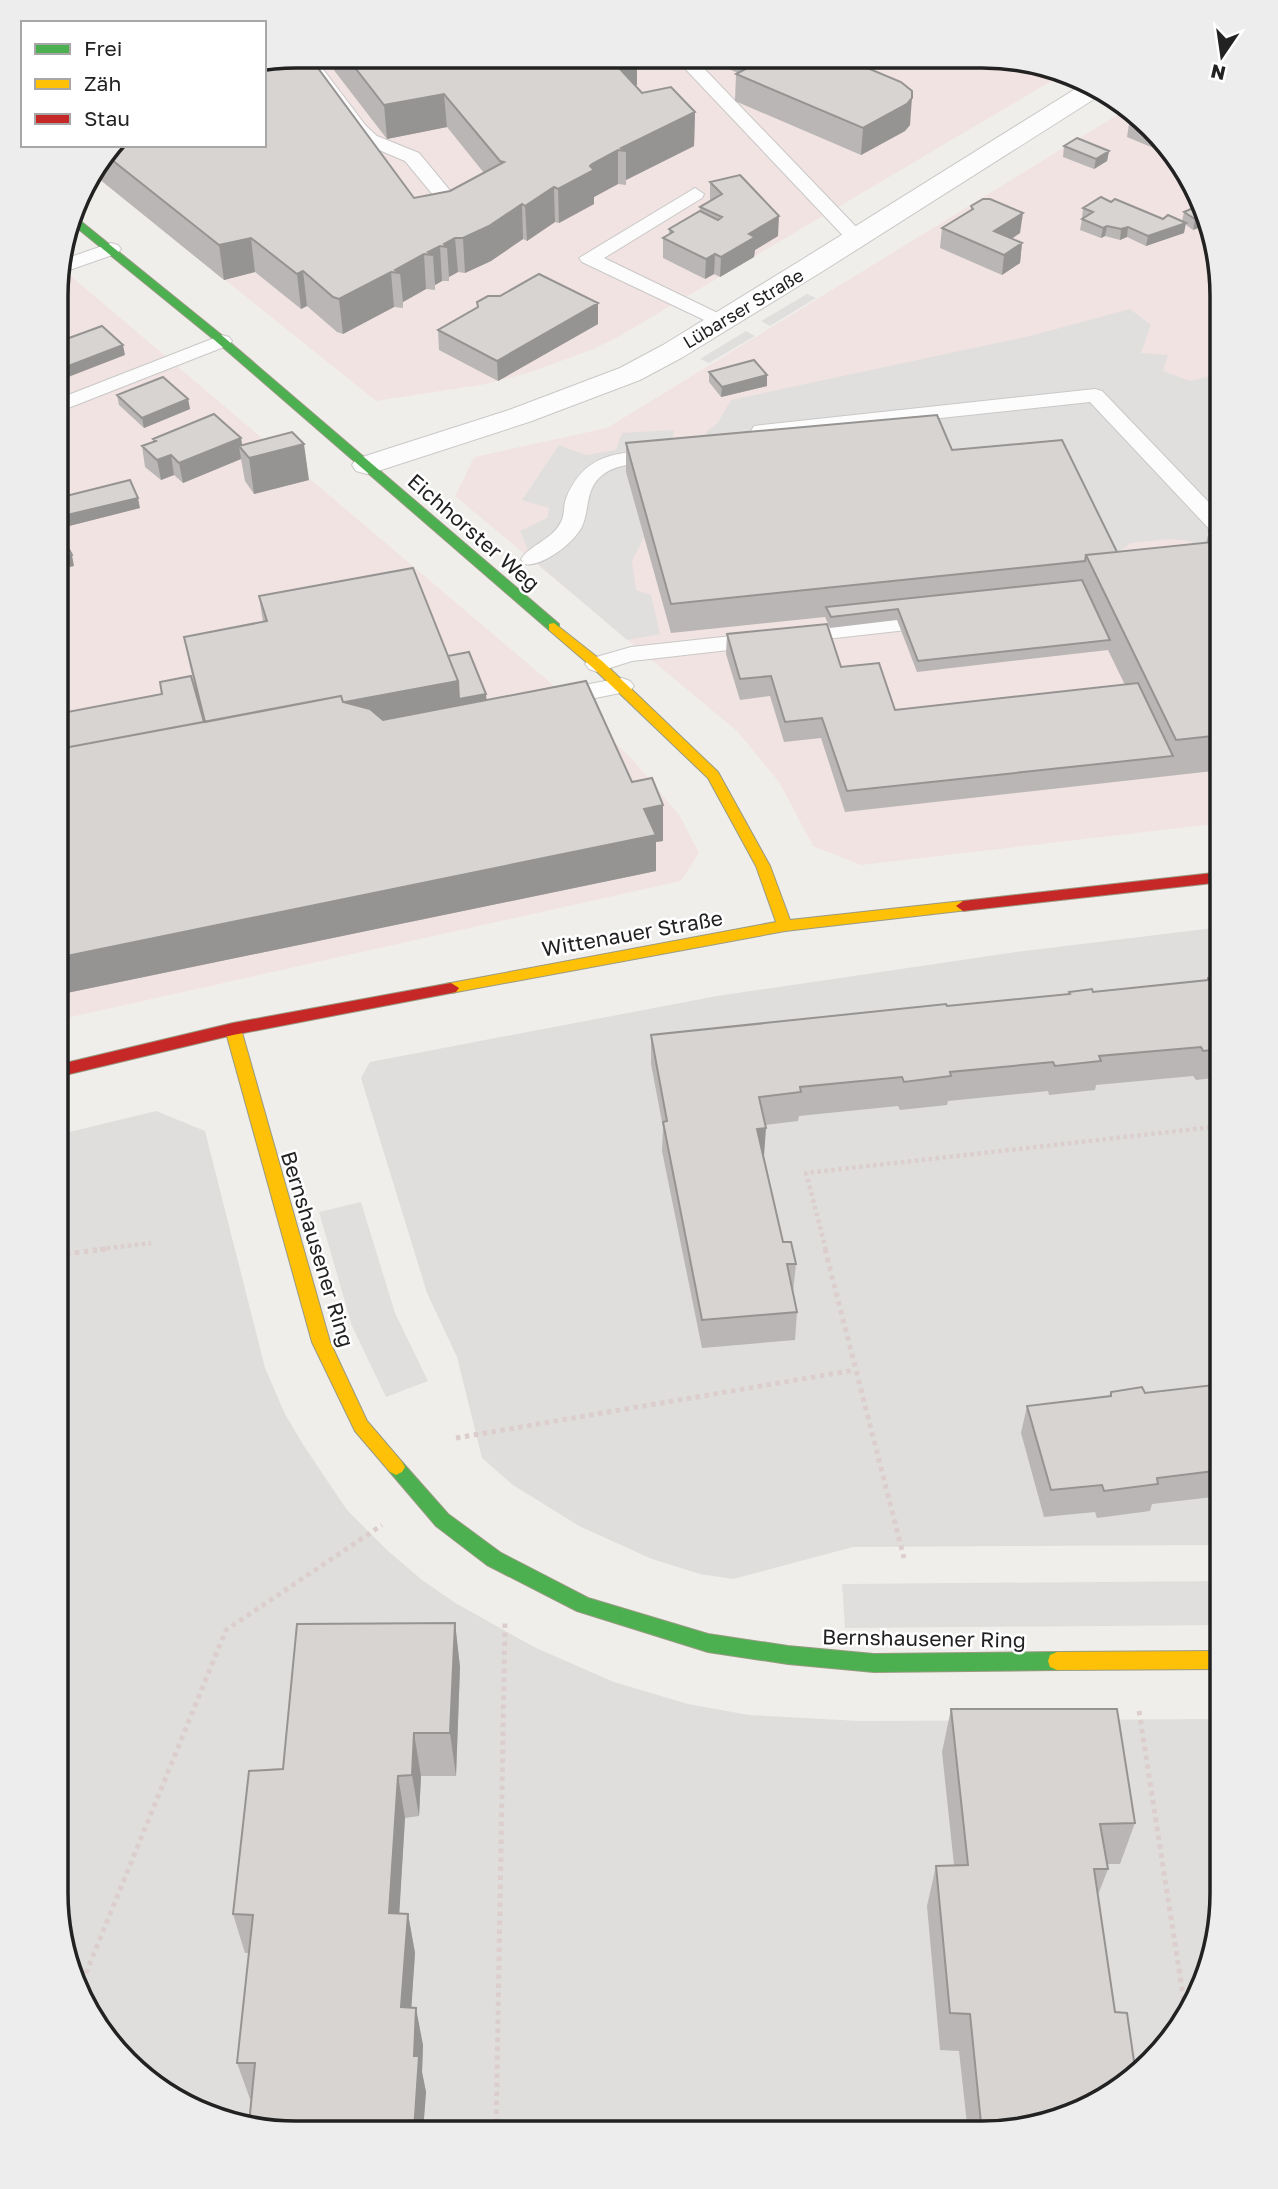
<svg xmlns="http://www.w3.org/2000/svg" width="1278" height="2189" font-family="'Golos Text',sans-serif">
<style>
.residential{fill:#dfdedc}
.commercial{fill:#f1e3e1}
.parking{fill:#e0dfde}
.lines{fill:none;stroke-linecap:round;stroke-linejoin:round}
.lane-casing{stroke:#c9c8c7;stroke-width:2}
.street-casing{stroke:#c9c8c7;stroke-width:2}
.fast-casing{stroke:#999a82;stroke-width:2}
.slow-casing{stroke:#999a82;stroke-width:2}
.jam-casing{stroke:#999a82;stroke-width:2}
.path-far1{stroke:#dccecd;stroke-width:4.5;stroke-dasharray:3.5 3.5;stroke-linecap:butt}
.path{stroke:#dccecd;stroke-width:5;stroke-dasharray:4.5 4.5;stroke-linecap:butt}
.lane{fill:#fdfcfc;fill-rule:evenodd}
.street{fill:#fdfcfc;fill-rule:evenodd}
.fast{fill:#4caf50;fill-rule:evenodd}
.slow{fill:#ffc107;fill-rule:evenodd}
.jam{fill:#c62828;fill-rule:evenodd}
.wall{fill:#b9b6b5}
.shaded-wall{fill:#969493}
.building{fill:#d7d4d2;stroke:#969493;stroke-width:2}
.labels{text-anchor:middle;dominant-baseline:central;stroke-width:5;stroke-linejoin:round;paint-order:stroke}
.far-street-label{font-size:18px;fill:#222;stroke:#fff}
.street-label{font-size:21px;fill:#222;stroke:#fff}
.rim{fill:none;stroke:#222;stroke-width:3.5}
</style>
<rect width="100%" height="100%" fill="#f0eeeb"/>
<!-- residential -->
<path class="residential" d="M1222,927V1545L853,1547L733,1579L700,1574L652,1559L579,1526L513,1485L482,1458L457,1357L427,1293L361,1078L370,1062L717,996L1016,952Z
M156,1111L205,1131L265,1368L285,1414L304,1446L347,1510L388,1551L422,1580L457,1604L536,1648L614,1682L688,1704L749,1715L860,1721L1222,1719L1221,1909L1204,1984L1172,2039L1128,2084L1059,2120L981,2133L265,2131L150,2083L97,2026L69,1970L56,1892L57,1135Z"/>
<!-- commercial -->
<path class="commercial" d="M297,56L1028,61L1060,76L618,337L591,350L525,374L486,384L376,401L93,174L264,145Z
M1127,109L1140,115L1209,219L1222,297V823L861,865L813,846L779,782L737,731L455,496L474,457L607,428Z
M58,265L560,691L633,760L680,816L699,853L681,881L57,1020Z"/>
<!-- parking -->
<path class="parking" d="M807,294L816,298L770,326L761,321Z
M1130,309L1151,325L1141,353L1168,355L1163,371L1190,381L1210,376L1222,385V550L1204,551L1190,541L1170,539L1131,543L1103,562L627,472L644,537L632,561L636,590L651,595L660,634L627,640L532,559L520,531L547,518L549,508L522,500L559,445L586,455L616,450L622,433L674,430L671,444L703,442L707,431L718,423L731,400L1030,336Z
M746,331L755,336L709,363L700,359Z
M361,1202L395,1313L428,1381L386,1397L352,1326L319,1212Z
M1222,1581V1625L845,1628L842,1584Z"/>
<g class="lines">
<!-- lane casing -->
<g class="lane-casing">
<path id="lane" d="M295,56H313L366,126L377,136L419,153L457,199L459,203L457,207H443L405,161L365,144L354,134Z
M675,58H694L863,234L866,238L863,242H849Z
M695,188L704,194L702,198L604,258L726,317L729,321L726,325L719,327L582,262L579,258Z
M111,243L118,245L121,249L118,253L58,274L59,261Z
M222,335L229,337L232,341L229,345L58,412V399Z
M1095,389L1102,391L1222,516V536L1214,534L1090,402L762,437L754,436L751,431L754,426L762,425Z
M663,449L671,450L674,455L671,460C647,465 617,460 599,478C586,491 589,508 583,524C577,541 542,568 524,564L521,559C530,545 553,539 561,522C565,515 563,504 567,496C588,450 619,454 663,449Z
M934,614L942,616L946,621L942,626L632,661L597,672L589,669L585,664L589,659L631,647Z
M622,678L630,681L634,686L630,691L556,706L548,703L544,698L548,693L556,690Z"/>
</g>
<!-- street casing -->
<g class="street-casing">
<path id="street" d="M1080,86L1099,96L823,271L683,357L640,380L529,422L378,471L367,474L356,471L352,465L356,459L509,410L620,368L663,345L803,259Z"/>
</g>
<!-- fast casing -->
<g class="fast-casing">
<path id="fast" d="M73,215L219,333L559,624V630H549L211,337L71,223Z
M396,1459L402,1462L448,1514L501,1553L588,1598L708,1634L788,1646L874,1654L1057,1652L1064,1655L1066,1661L1064,1667L1057,1670L874,1672L788,1664L708,1652L577,1611L487,1565L436,1526L390,1472L387,1467L390,1462Z"/>
</g>
<!-- slow casing -->
<g class="slow-casing">
<path id="slow" d="M554,623L602,661L718,772L770,866L790,920L963,901L968,902L970,906L968,910L785,931L451,993L446,992L443,988L446,984L451,983L776,922L756,866L708,778L592,667L549,630V624Z
M233,1023L241,1029L330,1342L367,1421L402,1462L405,1467L402,1472L396,1475L390,1472L355,1431L312,1342L225,1029Z
M1222,1651V1669L1057,1670L1050,1667L1048,1661L1050,1655L1057,1652Z"/>
</g>
<!-- jam casing -->
<g class="jam-casing">
<path id="jam" d="M1222,872V882L963,911L956,906L963,901Z
M451,983L459,988L456,992L233,1035L57,1077V1065L233,1023Z"/>
</g>
<!-- path-far1 -->
<path class="path-far1" d="M93,1250L151,1243
M826,1250L806,1173L1222,1126"/>
<!-- path -->
<path class="path" d="M825,1249L904,1558
M57,1255L107,1249
M456,1438L855,1370
M1139,1711L1186,2015
M79,1990L226,1630L382,1525
M496,2132L505,1621"/>
<!-- lane -->
<use href="#lane" class="lane"/>
<!-- street -->
<use href="#street" class="street"/>
<!-- fast -->
<use href="#fast" class="fast"/>
<!-- slow -->
<use href="#slow" class="slow"/>
<!-- jam -->
<use href="#jam" class="jam"/>
</g>
<!-- wall -->
<path class="wall" d="M323,56L637,58V85L635,86L642,93L695,112L694,146L626,180V185L618,184L594,197V204L559,223L555,222L527,241L523,239L491,261L465,273L458,272L449,277V281H442L435,285V290L426,289L403,302V308L394,307L343,334L337,332L307,306L301,309L255,272L224,280L93,174L115,145L414,198L450,191L484,173L447,127L387,139Z
M705,59H846L910,125L905,131L861,155L735,101L736,74L738,73Z
M1131,111L1140,115L1164,151L1163,152L1127,137Z
M1064,146L1109,151L1107,161L1094,169L1063,157Z
M1182,179L1192,193L1181,188Z
M710,182L778,236L755,250L754,257L720,277L714,274L705,279L663,258V238L669,234V229L700,212V207L710,201Z
M1111,202L1163,219L1182,221L1184,212L1200,205L1193,230L1185,224L1184,233L1146,246L1127,237L1120,240L1105,236L1101,238L1080,230L1082,219L1083,218H1082L1083,208Z
M971,206L1020,233L1012,239L1022,243L1020,263L1002,275L940,248L942,228L971,210Z
M500,296L598,303V324L498,381L439,350L438,330Z
M709,372L767,386L721,397L709,382Z
M117,395L188,399L190,409L144,428L119,405Z
M241,438L242,445L309,480L254,494L245,481L241,459L183,483L174,475L161,480L145,467L142,446L153,442V439Z
M626,443L952,450L1117,552L1206,543L1209,531L1222,529V770L845,812L821,738L784,742L770,696L740,700L726,654L727,634L841,667L895,710L1125,685L1108,650L917,672L897,620L830,628L825,617L671,633L626,472Z
M58,498L140,508L65,527L58,511Z
M259,596L448,656L486,694V700L632,782L663,841L656,842V871L57,995V714L199,705L190,666L184,637L263,622Z
M1222,976V1077L1196,1080L1193,1076L1096,1085L1095,1090L1049,1095L1048,1091L948,1101L947,1105L900,1110L898,1106L799,1116L798,1121L765,1125L763,1156L783,1242L796,1264L793,1292L797,1312L795,1340L702,1348L662,1151L663,1127L651,1064V1035L1069,994V992H1093L1207,980L1208,978Z
M1222,1384V1496L1152,1504L1150,1511L1097,1518L1095,1512L1044,1517L1021,1433L1027,1406L1109,1396L1111,1392L1145,1393Z
M455,1623L460,1667L456,1776H421L419,1816L405,1818L399,1913L408,1914L415,1953L411,2007L423,2045L422,2072L426,2092L423,2131H265L252,2099H250L237,2063L249,1953H245L233,1914L283,1769Z
M951,1709L1135,1823L1120,1864H1107L1108,1869L1098,1895L1115,2012L1059,2120L981,2133H968L959,2051L940,2050L927,1906L936,1866L954,1865L942,1752Z"/>
<!-- shaded-wall -->
<path class="shaded-wall" d="M609,58H637V85L610,91Z
M444,94L447,127L387,139L384,105Z
M912,98L910,125L905,131L861,155L863,128Z
M695,112L694,146L626,180V151L621,148Z
M618,150V184L594,197V204L559,223L558,189L590,166L592,164Z
M1109,151L1107,161L1094,169L1096,159Z
M554,187L555,222L527,241L525,206Z
M522,204L523,239L491,261L465,273L463,238Z
M1023,213L1020,233L992,251L994,231Z
M1207,215L1209,219L1210,224L1193,230L1195,219Z
M779,216L778,236L755,250L754,257L720,277L721,257L749,234Z
M1186,223L1184,233L1146,246L1148,236Z
M1107,226L1105,236L1101,238L1103,228Z
M1128,227L1127,237L1120,240L1121,229Z
M251,238L255,272L224,280L219,245Z
M455,238L458,272L449,277L447,247L444,244Z
M1022,243L1020,263L1002,275L1004,255Z
M440,246L442,281L435,285L433,255L428,252Z
M424,254L426,289L403,302L400,273L395,270Z
M715,254L714,274L705,279L706,259Z
M303,271L307,306L301,309L297,274Z
M391,272L394,307L343,334L339,299Z
M598,303V324L498,381L497,361Z
M123,345L125,355L58,381V370Z
M767,375V386L721,397L722,387Z
M188,399L190,409L144,428L142,418Z
M241,438L243,451L239,446L241,459L183,483L179,463Z
M65,444L69,464L58,469V447Z
M304,444L309,480L254,494L249,458Z
M171,455L174,475L161,480L157,460Z
M138,498L140,508L65,527L63,516Z
M72,555L74,566L58,570V559Z
M458,681L460,710L73,784L206,728Z
M486,694L487,704L460,710L459,699Z
M663,805V841L656,842V871L57,995V958Z
M766,1128L764,1156L756,1158L757,1129Z
M455,1623L460,1667L456,1776L450,1733Z
M414,1733L421,1776L419,1816L412,1775Z
M398,1776L405,1818L397,1952L389,1913Z
M408,1914L415,1953L409,2044L401,2007Z
M416,2008L423,2045L422,2072L426,2092L423,2131H414V2056Z"/>
<!-- building -->
<path class="building" d="M297,56H309L414,198L450,191L504,162L500,161L444,94L384,105L346,56L610,58L642,93L671,87L695,112L621,148L626,151L618,150L592,164L590,166L594,170L558,189L554,187L525,206L522,204L489,226L463,238H455L444,244L447,247L440,246L428,252L433,255L424,254L395,270L400,273L391,272L339,299L333,297L303,271L297,274L251,238L219,245L107,156L115,145H264V62Z
M764,59H846L901,82L912,91V98L907,104L863,128L736,74Z
M1077,138L1109,151L1096,159L1064,146Z
M740,175L779,216L749,234L755,237L721,257L715,254L706,259L663,238L673,232L669,229L700,211L718,220L722,217L700,207L722,194L710,182Z
M1101,197L1111,202L1115,199L1163,219L1168,215L1186,223L1148,236L1128,227L1121,229L1107,226L1103,228L1082,219L1093,212L1083,208Z
M983,199H990L1023,213L994,231L1022,243L1004,255L942,228L973,209L971,206Z
M1200,205L1207,215L1195,219L1184,212Z
M539,274L598,303L497,361L438,330L478,307L477,302L488,296H500Z
M102,326L123,345L58,370V342Z
M754,360L767,375L722,387L709,372Z
M163,377L188,399L142,418L117,395Z
M214,414L241,438L179,463L171,455L157,460L142,446L156,441L153,439Z
M937,415L952,450L1062,440L1117,552L1086,555L1085,561L671,604L626,443Z
M292,432L304,444L249,458L239,446Z
M58,437L65,444L58,447Z
M130,480L138,498L63,516L58,505V498Z
M1222,529V541L1214,542L1209,531Z
M1222,541V735L1176,740L1086,555Z
M66,544L72,555L58,559V547Z
M413,568L458,681L345,702H343L341,696L205,722L184,637L267,621L259,596Z
M1082,580L1110,640L918,661L898,609L831,617L826,607Z
M827,624L841,667L879,663L895,710L1138,683L1173,756L847,791L822,718L785,722L771,676L740,679L727,634Z
M469,652L486,694L459,699L458,681L448,656Z
M191,676L204,722L64,748L66,754L57,762V714L162,694L160,682Z
M586,681L632,782L652,778L663,805L644,809L656,835L57,958V762L66,754L64,748L341,696L343,702L370,709L383,720Z
M1222,976V1049L1203,1051L1201,1047L1099,1056L1101,1061L1055,1066L1053,1062L950,1072L951,1076L904,1082L902,1077L800,1087L801,1092L759,1097L766,1128L757,1129L783,1242H791L796,1264H787L797,1312L702,1320L663,1122L667,1121L651,1035L946,1004L947,1006L1070,994L1069,992L1092,989L1093,992L1208,980V978Z
M1222,1384V1470L1157,1478L1158,1484L1104,1491L1102,1485L1051,1490L1027,1406L1111,1396V1392L1142,1387L1145,1393Z
M455,1623L450,1733H414L412,1775L398,1776L389,1913L408,1914L401,2007L416,2008L414,2056H419L414,2131H265L249,2124L255,2063H237L253,1915L233,1914L249,1771L283,1769L297,1624Z
M951,1709H1117L1135,1823L1100,1824L1108,1869H1094L1115,2012L1127,2013L1136,2075L1128,2084L1059,2120L982,2133L970,2014L950,2013L936,1866L968,1865Z"/>
<g class="labels">
<!-- far-street labels -->
<g class="far-street-label">
<text transform="translate(743 308) rotate(-31)">Lübarser Straße</text>
</g>
<!-- street labels -->
<g class="street-label">
<text transform="translate(474 532) rotate(41)">Eichhorster Weg</text>
<text transform="translate(632 933) rotate(-10)">Wittenauer Straße</text>
<text transform="translate(318 1249) rotate(73)">Bernshausener Ring</text>
<text transform="translate(924 1638) rotate(1)">Bernshausener Ring</text>
</g>
</g>
<!-- crop -->
<path d="M0 0H1278V2189H0ZM296 68H982A228 228 0 0 1 1210 296V1893A228 228 0 0 1 982 2121H296A228 228 0 0 1 68 1893V296A228 228 0 0 1 296 68Z" fill="#ededed" fill-rule="evenodd"/>
<path class="rim" d="M296 68H982A228 228 0 0 1 1210 296V1893A228 228 0 0 1 982 2121H296A228 228 0 0 1 68 1893V296A228 228 0 0 1 296 68Z"/>
<!-- legend -->
<rect x="21" y="21" width="245" height="126" fill="#ffffff" stroke="#a7a7a7" stroke-width="2"/>
<rect x="35" y="44" width="35" height="10" fill="#4caf50" stroke="#a7a7a7" stroke-width="2"/>
<text x="84" y="56" font-size="21" fill="#222222">Frei</text>
<rect x="35" y="79" width="35" height="10" fill="#ffc107" stroke="#a7a7a7" stroke-width="2"/>
<text x="84" y="91" font-size="21" fill="#222222">Zäh</text>
<rect x="35" y="114" width="35" height="10" fill="#c62828" stroke="#a7a7a7" stroke-width="2"/>
<text x="84" y="126" font-size="21" fill="#222222">Stau</text>
<!-- north arrow -->
<g transform="translate(1222 56) rotate(193)" stroke="#ffffff" stroke-width="5" paint-order="stroke">
<path d="M0-5L12 26L0 18L-12 26Z" fill="#222222"/>
<text y="-10" font-size="19" font-weight="bold" text-anchor="middle" fill="#222222">N</text>
</g>
</svg>
